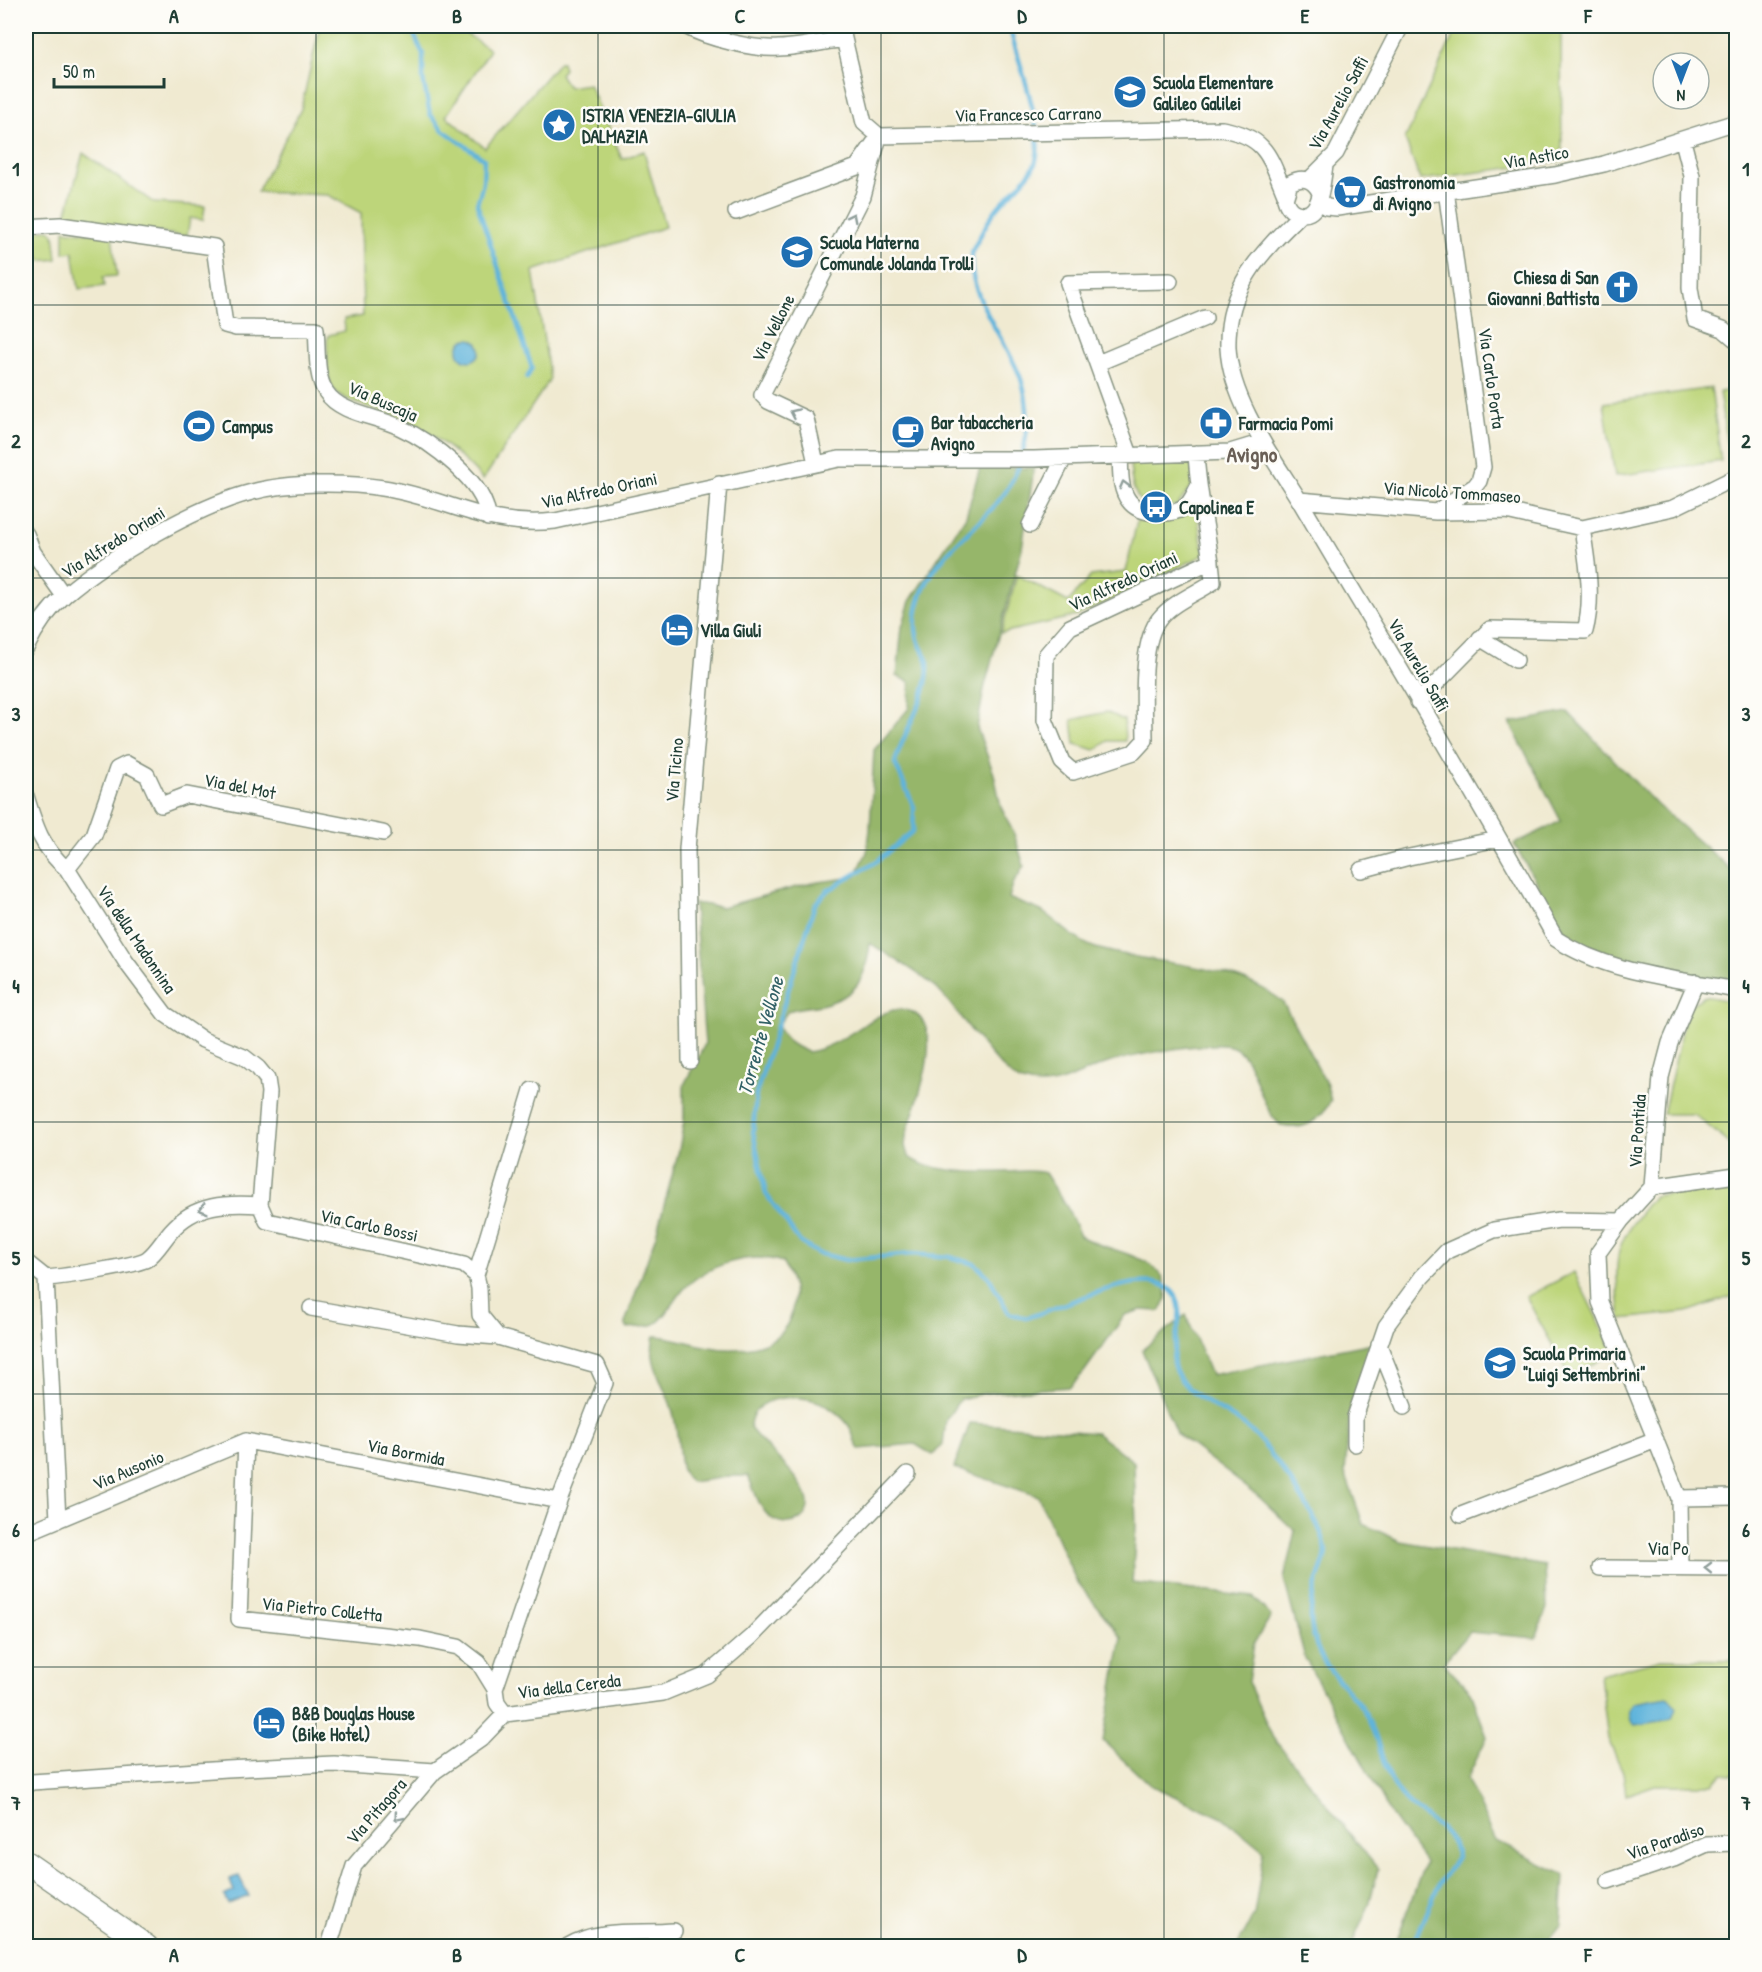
<svg xmlns="http://www.w3.org/2000/svg" width="1762" height="1972" font-family="'Patrick Hand',sans-serif">
<style>
.green{fill:#bdd57a;stroke:#6e8957;stroke-width:1.5}
.forest{fill:#96b66a;stroke:#5a7a4f;stroke-width:1.5}
.water{fill:#5fb4db;stroke:#3f7888;stroke-width:1.5}
.lines{fill:none;stroke-linecap:round;stroke-linejoin:round}
.stream{stroke:#5fb4db;stroke-width:4.5}
.street-casing{stroke:#889482;stroke-width:18}
.secondary-casing{stroke:#889482;stroke-width:24}
.street{stroke:#fff;stroke-width:15}
.secondary{stroke:#fff;stroke-width:21}
.oneway{stroke:#8f9e9a}
.grid{fill:none;stroke:#1f3d34;stroke-width:1.5;stroke-opacity:0.55}
.labels{text-anchor:middle;dominant-baseline:central;stroke-width:5;stroke-linejoin:round;paint-order:stroke}
.poi-label{font-size:18px;font-weight:bold;fill:#1f3d34;stroke:#fdfcf7;text-anchor:start}
.street-label{font-size:18px;fill:#1f3d34;stroke:#fdfcf7}
.water-label{font-size:20px;font-style:italic;fill:#326166;stroke:#fdfcf7}
.quarter-label{font-size:21px;font-weight:bold;fill:#695f56;stroke:#fdfcf7}
.neatline{fill:none;stroke:#1f3d34;stroke-width:2}
.grid-label{font-size:20px;text-anchor:middle;font-weight:bold;fill:#1f3d34}
</style>
<rect width="100%" height="100%" fill="#fdfcf7"/>
<filter id="ink" filterUnits="userSpaceOnUse"><feTurbulence type="fractalNoise" baseFrequency=".0167" numOctaves="2"/><feDisplacementMap in="SourceGraphic" scale="12" xChannelSelector="R" yChannelSelector="G"/><feConvolveMatrix kernelMatrix="1 2 1 2 8 2 1 2 1" color-interpolation-filters="sRGB"/></filter>
<filter id="wash" filterUnits="userSpaceOnUse"><feTurbulence type="fractalNoise" baseFrequency=".008" numOctaves="4" result="noise"/><feDisplacementMap in="SourceGraphic" scale="24" xChannelSelector="R" yChannelSelector="G"/><feGaussianBlur stdDeviation="1.35" result="paint"/><feColorMatrix in="noise" values="0 0 0 0 0 0 0 0 0 0 0 0 0 0 0 0 0 1.4 0 .05"/><feComposite in="paint" operator="in"/></filter>
<g filter="url(#wash)">
<rect width="100%" height="100%" fill="#f0ead1"/>
<!-- green -->
<path class="green" d="M320,26H455L490,50L446,116L485,148L559,62H562L564,69L560,74L568,87L589,84L622,159L644,151L665,227L533,271L550,379L483,480C462,456 431,431 402,418C385,410 345,404 334,390C325,377 328,356 327,340L329,335L345,331L344,319L363,316L361,213L328,195L257,192L301,109Z
M1515,26H1561L1562,161L1420,180L1405,139L1455,32L1514,31Z
M83,153L154,203L205,206L203,220L190,218L187,236L64,222Z
M50,230L54,234L57,259L40,261L39,254L26,256V231Z
M64,230L112,235L117,276L103,277L104,286L79,289L73,252L64,253Z
M1711,388L1721,461L1615,476L1604,403Z
M1736,390V442L1727,443L1719,392Z
M1193,458L1194,483L1177,506H1145C1131,492 1131,478 1130,460Z
M1196,507L1204,555L1077,616L1001,633L1017,575L1068,602L1091,576L1126,572L1138,516C1161,521 1176,522 1196,507Z
M1106,712L1124,720L1125,741H1108L1095,750L1075,744L1072,720Z
M1705,996L1736,1002V1149L1694,1114H1663L1688,1006Z
M1736,1184V1295L1687,1312L1621,1319C1614,1255 1611,1247 1654,1196Z
M1574,1272L1614,1353L1570,1377L1526,1297Z
M1661,1659L1736,1660V1770L1731,1775L1722,1774L1713,1785H1655L1626,1795L1623,1772L1608,1739L1600,1675Z"/>
<!-- forest -->
<path class="forest" d="M980,467L1034,468L1022,548L984,689L977,728L994,774L1001,807L1014,834L1024,866L1013,884L1009,898C1020,904 1032,906 1043,912C1060,924 1076,942 1096,948C1156,966 1231,961 1282,1001L1327,1085L1331,1101C1319,1120 1307,1131 1282,1126C1258,1110 1257,1057 1233,1047C1214,1039 1130,1056 1108,1063C1080,1072 1053,1093 1022,1082C999,1074 959,1010 937,989C919,971 891,958 870,943C866,978 858,996 821,1005C810,1007 799,1007 788,1011L778,1025C781,1039 795,1047 808,1052C837,1048 859,1025 885,1013C893,1009 904,1008 912,1012C949,1029 913,1109 906,1136L905,1146L908,1156C925,1172 979,1173 1003,1172C1018,1172 1030,1169 1045,1173L1067,1207L1080,1236C1102,1249 1130,1251 1151,1265C1166,1275 1172,1297 1160,1311L1141,1310L1125,1315L1084,1372L1070,1387L986,1393L960,1399L946,1420L943,1444L933,1455L915,1444L859,1449C854,1443 854,1438 852,1432C848,1421 835,1411 825,1405C802,1392 749,1394 750,1428C767,1451 795,1469 806,1495C816,1519 787,1531 770,1517C759,1508 754,1489 748,1476H734L691,1482C680,1475 680,1461 679,1449C677,1432 675,1414 668,1398C660,1377 648,1360 654,1336C671,1336 687,1343 704,1346C734,1353 781,1350 791,1315C797,1294 793,1281 782,1262C751,1251 706,1265 684,1289C675,1299 669,1313 658,1322C650,1328 637,1327 627,1328L625,1323L656,1235L679,1150L684,1121V1085L705,1044L694,903L722,907L812,883L855,877L867,852L870,830L874,750L909,708L910,682L897,676L902,627L910,601L966,516Z
M1568,712L1657,805L1736,874V982L1674,972L1571,942L1514,844L1561,821L1510,723Z
M1186,1315L1211,1375L1378,1342L1350,1409L1345,1473L1363,1524L1400,1541L1545,1566L1547,1608L1536,1638L1469,1632L1443,1663L1471,1692L1487,1737L1467,1779L1496,1841L1564,1875L1561,1925L1544,1946H1395L1425,1862L1392,1816L1305,1658L1284,1579L1295,1531L1258,1496L1176,1433L1142,1350Z
M970,1423L1096,1433L1134,1462L1136,1527L1132,1583L1253,1597L1271,1616L1254,1643L1248,1682L1273,1738L1378,1869L1369,1905L1351,1946H1237L1254,1915L1264,1851L1225,1819L1150,1785L1103,1741L1122,1638L1076,1580L1038,1496L954,1468Z"/>
<!-- water -->
<path class="water" d="M458 350a11 11 0 1 1 22 0a11 11 0 1 1-22 0Z
M1668,1697L1676,1708L1672,1719L1635,1725L1631,1721L1629,1710L1634,1703Z
M239,1876L249,1896L228,1904L224,1896L234,1891L229,1879Z"/>
<g class="lines">
<!-- stream -->
<path class="stream" d="M410,26L423,54V79L430,114L443,130L484,159L483,183L477,204L532,368L527,378
M1009,26C1017,57 1048,138 1034,166C1025,183 1006,196 995,211C989,219 984,229 979,238C977,243 972,249 972,254C966,295 1008,342 1021,379C1028,400 1029,421 1025,442C1014,515 951,530 924,588C916,606 912,626 920,645C924,654 929,658 928,669C926,703 903,731 895,763L914,807L913,831L877,861L827,891L815,904L756,1094L753,1132L766,1194L800,1242L817,1253L846,1260L912,1254L950,1257L975,1264L989,1277L1009,1313L1025,1318C1060,1309 1137,1268 1168,1288C1196,1306 1163,1350 1177,1374C1193,1400 1221,1408 1245,1426C1266,1442 1320,1519 1325,1545C1328,1556 1322,1565 1319,1575C1309,1602 1307,1627 1320,1654C1331,1676 1351,1691 1364,1711C1381,1739 1382,1777 1406,1801C1421,1817 1455,1831 1457,1857L1439,1884L1413,1946"/>
</g>
</g>
<g filter="url(#ink)">
<g class="lines">
<!-- street casing -->
<g class="street-casing">
<path id="street" d="M685,26C707,38 754,50 779,48C801,47 822,42 844,39
M841,26L864,123L879,136
M879,136L1222,129C1266,137 1269,155 1285,194
M1683,141L1692,176L1690,288L1695,319L1723,329L1736,340
M1309,180L1336,153L1401,26
M1319,191C1313,179 1302,176 1290,183L1285,199C1287,206 1290,211 1297,213C1322,221 1322,181 1325,166
M1319,200L1326,207L1337,208L1555,175L1604,164L1736,122
M736,212L857,167L874,143
M1301,214C1261,253 1226,287 1228,348C1231,402 1274,459 1301,503C1323,540 1344,576 1366,612C1431,720 1494,829 1556,939C1609,974 1675,978 1736,990
M26,227L60,225L214,247L225,325L236,328L316,329C318,348 315,376 326,392C340,414 377,416 399,427C430,441 486,482 488,518
M1098,363L1205,318
M1196,453C1198,497 1210,539 1213,582C1197,593 1172,603 1160,618C1139,642 1145,708 1145,740L1134,752L1073,772L1062,762L1045,720L1046,655L1070,627L1211,561
M1120,455C1121,470 1119,488 1129,501C1139,515 1171,517 1185,507C1191,502 1194,494 1198,487
M1130,455L1068,283L1170,281
M816,463L806,419L768,401L762,395L863,196L879,136
M1299,500L1436,512L1506,511L1582,528L1673,508L1736,477
M1436,512L1475,486L1479,481L1483,467L1446,190
M1030,525L1064,458
M26,534L33,552L64,596
M1480,638L1516,660
M26,648C35,629 49,609 66,594C109,557 197,506 252,492C289,482 346,482 383,488C447,498 487,529 555,521L839,459H1034L1230,452L1263,442
M1418,702L1490,629L1585,631C1594,598 1587,561 1582,528
M26,796C35,826 42,849 67,869L126,962L165,1014L203,1040L244,1057L258,1068L267,1079L269,1092L260,1205L267,1221L464,1265L476,1275L479,1288L480,1315L498,1337L597,1365L605,1383L559,1501L495,1689
M67,869L94,835L117,769L127,764L147,775L161,805L187,795L383,833
M1361,870L1409,857L1498,839
M690,1061L687,849L719,484
M1652,1187L1736,1175
M26,1262L46,1278C62,1277 136,1266 147,1259C156,1253 164,1239 171,1231C195,1203 227,1203 260,1205
M476,1275L532,1090
M46,1278L58,1520
M311,1308L458,1334L498,1337
M1379,1345L1404,1407
M246,1441L239,1619L420,1639L458,1647L479,1663L495,1689L497,1703L505,1714
M246,1441L559,1501
M1355,1444V1417L1386,1326L1422,1277L1447,1251L1494,1230L1559,1220L1621,1221
M1679,1498L1736,1497
M1461,1515L1656,1440
M26,1533L246,1441
M1600,1568L1736,1569
M1680,1568L1679,1498L1600,1302L1598,1253L1621,1221L1652,1187L1661,1077L1670,1043L1696,982
M26,1785L32,1782L227,1769L334,1764L435,1771L481,1739L505,1714L663,1693L707,1675L751,1637L908,1474
M1608,1881L1674,1859L1707,1844L1736,1843
M329,1946L354,1866L435,1771
M568,1946C600,1927 638,1934 674,1931"/>
</g>
<!-- secondary casing -->
<g class="secondary-casing">
<path id="secondary" d="M26,1862L147,1946"/>
</g>
<!-- street -->
<use href="#street" class="street"/>
<!-- secondary -->
<use href="#secondary" class="secondary"/>
</g>
<!-- one-way arrows -->
<defs><path id="oneway-chevron" d="M-2-3.5L2.5 0L-2 3.5" fill="none" stroke-width="1.6" stroke-linecap="round" stroke-linejoin="round" transform="scale(1.5)"/></defs>
<g class="oneway">
<use href="#oneway-chevron" transform="translate(852 217) rotate(-63)"/>
<use href="#oneway-chevron" transform="translate(794 413) rotate(-155)"/>
<use href="#oneway-chevron" transform="translate(1124 485) rotate(-105)"/>
<use href="#oneway-chevron" transform="translate(203 1209) rotate(163)"/>
<use href="#oneway-chevron" transform="translate(1708 1568) rotate(-179)"/>
<use href="#oneway-chevron" transform="translate(398 1817) rotate(130)"/>
</g>
</g>
<!-- grid -->
<path class="grid" d="M316,26V1946M598,26V1946M881,26V1946M1164,26V1946M1446,26V1946M26,305H1736M26,578H1736M26,850H1736M26,1122H1736M26,1394H1736M26,1667H1736"/>
<!-- icons -->
<defs>
<g id="school-disc" transform="scale(1.725)"><circle r="9.5" fill="#1f6fb2" stroke="#fdfcf7"/><path d="M0-5L7-2L0 1L-7-2ZM-4 1L0 2.5L4 1V4Q0 6-4 4Z" fill="#fff"/></g>
<g id="sight-disc" transform="scale(1.725)"><circle r="9.5" fill="#1f6fb2" stroke="#fdfcf7"/><path d="M0-6L1.8-2.2L6-1.7L2.9 1.2L3.7 5.4L0 3.3L-3.7 5.4L-2.9 1.2L-6-1.7L-1.8-2.2Z" fill="#fff"/></g>
<g id="supermarket-disc" transform="scale(1.725)"><circle r="9.5" fill="#1f6fb2" stroke="#fdfcf7"/><path d="M-6-5.5h2.5l.6 2H6L4.5 2H-2.5L-4.4-4H-6ZM-1.5 3.2a1.3 1.3 0 1 0 .1 0ZM3 3.2a1.3 1.3 0 1 0 .1 0Z" fill="#fff"/></g>
<g id="church-disc" transform="scale(1.725)"><circle r="9.5" fill="#1f6fb2" stroke="#fdfcf7"/><path d="M-1.2-6h2.4v3.5h3.3v2.4h-3.3V6h-2.4V-.1h-3.3v-2.4h3.3Z" fill="#fff"/></g>
<g id="pharmacy-disc" transform="scale(1.725)"><circle r="9.5" fill="#1f6fb2" stroke="#fdfcf7"/><path d="M-2-6h4v4h4v4h-4v4h-4v-4h-4v-4h4Z" fill="#fff"/></g>
<g id="stadium-disc" transform="scale(1.725)"><circle r="9.5" fill="#1f6fb2" stroke="#fdfcf7"/><path d="M0-5a6.5 5 0 1 0 0 10a6.5 5 0 1 0 0-10ZM-3.5-1.8h7v3.6h-7Z" fill="#fff"/></g>
<g id="cafe-disc" transform="scale(1.725)"><circle r="9.5" fill="#1f6fb2" stroke="#fdfcf7"/><path d="M-5.5-4.5H6V0H3Q3 3.5 0 3.5H-2.5Q-5.5 3.5-5.5 0ZM3-3.2v2h1.7v-2ZM-6 4.5H4V6H-6Z" fill="#fff"/></g>
<g id="bus-disc" transform="scale(1.725)"><circle r="9.5" fill="#1f6fb2" stroke="#fdfcf7"/><path d="M-5-6H5V4H4V6H2V4H-2V6H-4V4H-5ZM-3.5-4V0h7V-4ZM-3.5 1.2v1.5H-2V1.2ZM2 1.2v1.5H3.5V1.2Z" fill="#fff"/></g>
<g id="hotel-disc" transform="scale(1.725)"><circle r="9.5" fill="#1f6fb2" stroke="#fdfcf7"/><path d="M-6-4.5h1.5V1H6V5H4.5V3h-9V5H-6ZM-4 0a1.8 1.8 0 1 1 3.6 0ZM.5 0V-2.5h3Q6-2.5 6 0Z" fill="#fff"/></g>
</defs>
<g fill-rule="evenodd">
<use href="#school-disc" x="1130" y="92"/>
<use href="#sight-disc" x="559" y="125"/>
<use href="#supermarket-disc" x="1350" y="192"/>
<use href="#school-disc" x="797" y="252"/>
<use href="#church-disc" x="1622" y="287"/>
<use href="#pharmacy-disc" x="1216" y="423"/>
<use href="#stadium-disc" x="199" y="426"/>
<use href="#cafe-disc" x="908" y="432"/>
<use href="#bus-disc" x="1156" y="507"/>
<use href="#hotel-disc" x="677" y="630"/>
<use href="#school-disc" x="1500" y="1363"/>
<use href="#hotel-disc" x="269" y="1723"/>
</g>
<g class="labels">
<!-- poi labels -->
<g class="poi-label">
<text x="1153" y="82">Scuola Elementare<tspan x="1153" dy="21">Galileo Galilei</tspan></text>
<text x="582" y="115">ISTRIA VENEZIA-GIULIA<tspan x="582" dy="21">DALMAZIA</tspan></text>
<text x="1373" y="182">Gastronomia<tspan x="1373" dy="21">di Avigno</tspan></text>
<text x="820" y="242">Scuola Materna<tspan x="820" dy="21">Comunale Jolanda Trolli</tspan></text>
<text x="1599" y="277" text-anchor="end">Chiesa di San<tspan x="1599" dy="21">Giovanni Battista</tspan></text>
<text x="931" y="422">Bar tabaccheria<tspan x="931" dy="21">Avigno</tspan></text>
<text x="1239" y="423">Farmacia Pomi</text>
<text x="222" y="426">Campus</text>
<text x="1179" y="507">Capolinea E</text>
<text x="700" y="630">Villa Giuli</text>
<text x="1523" y="1353">Scuola Primaria<tspan x="1523" dy="21">"Luigi Settembrini"</tspan></text>
<text x="292" y="1713">B&amp;B Douglas House<tspan x="292" dy="21">(Bike Hotel)</tspan></text>
</g>
<!-- street labels -->
<g class="street-label">
<text transform="translate(1338 103) rotate(-61)">Via Aurelio Saffi</text>
<text transform="translate(1028 114) rotate(-1)">Via Francesco Carrano</text>
<text transform="translate(1536 157) rotate(-10)">Via Astico</text>
<text transform="translate(773 328) rotate(-63)">Via Vellone</text>
<text transform="translate(1492 378) rotate(82)">Via Carlo Porta</text>
<text transform="translate(383 401) rotate(24)">Via Buscaja</text>
<text transform="translate(599 490) rotate(-12)">Via Alfredo Oriani</text>
<text transform="translate(1452 492) rotate(4)">Via Nicolò Tommaseo</text>
<text transform="translate(113 542) rotate(-32)">Via Alfredo Oriani</text>
<text transform="translate(1123 581) rotate(-25)">Via Alfredo Oriani</text>
<text transform="translate(1419 665) rotate(60)">Via Aurelio Saffi</text>
<text transform="translate(674 770) rotate(-85)">Via Ticino</text>
<text transform="translate(240 786) rotate(11)">Via del Mot</text>
<text transform="translate(137 939) rotate(56)">Via della Madonnina</text>
<text transform="translate(1637 1131) rotate(-86)">Via Pontida</text>
<text transform="translate(369 1225) rotate(12)">Via Carlo Bossi</text>
<text transform="translate(406 1452) rotate(11)">Via Bormida</text>
<text transform="translate(128 1470) rotate(-23)">Via Ausonio</text>
<text x="1668" y="1548">Via Po</text>
<text transform="translate(322 1609) rotate(6)">Via Pietro Colletta</text>
<text transform="translate(569 1686) rotate(-7)">Via della Cereda</text>
<text transform="translate(376 1811) rotate(-49)">Via Pitagora</text>
<text transform="translate(1665 1841) rotate(-19)">Via Paradiso</text>
</g>
<!-- water labels -->
<g class="water-label">
<text transform="translate(760 1036) rotate(-74)">Torrente Vellone</text>
</g>
<!-- quarter labels -->
<g class="quarter-label">
<text x="1252" y="454">Avigno</text>
</g>
</g>
<!-- margin -->
<rect width="1762" height="1972" fill="none" stroke="#fdfcf7" stroke-width="66"/>
<!-- north arrow -->
<g transform="translate(1681 81) rotate(180)"><circle r="28" fill="#fdfcf7" stroke="#a4b0a9" stroke-width="1.5"/>
<path d="M0-4.5L10 22L0 15L-10 22Z" fill="#1f6fb2"/>
<text y="-9" font-size="16" font-weight="bold" text-anchor="middle" fill="#1f3d34">N</text>
</g>
<!-- scale -->
<path d="M54 78v9h110v-9" fill="none" stroke="#1f3d34" stroke-width="3"/>
<text x="63" y="78" font-size="18" fill="#1f3d34" stroke="#fdfcf7" stroke-width="4.5" paint-order="stroke">50 m</text>
<rect x="33" y="33" width="1696" height="1906" class="neatline"/>
<g class="grid-label">
<text x="174" y="23">A</text>
<text x="457" y="23">B</text>
<text x="740" y="23">C</text>
<text x="1022" y="23">D</text>
<text x="1305" y="23">E</text>
<text x="1588" y="23">F</text>
<text x="16" y="176">1</text>
<text x="1746" y="176">1</text>
<text x="16" y="448">2</text>
<text x="1746" y="448">2</text>
<text x="16" y="721">3</text>
<text x="1746" y="721">3</text>
<text x="16" y="993">4</text>
<text x="1746" y="993">4</text>
<text x="16" y="1265">5</text>
<text x="1746" y="1265">5</text>
<text x="16" y="1537">6</text>
<text x="1746" y="1537">6</text>
<text x="16" y="1810">7</text>
<text x="1746" y="1810">7</text>
<text x="174" y="1962">A</text>
<text x="457" y="1962">B</text>
<text x="740" y="1962">C</text>
<text x="1022" y="1962">D</text>
<text x="1305" y="1962">E</text>
<text x="1588" y="1962">F</text>
</g>
</svg>
